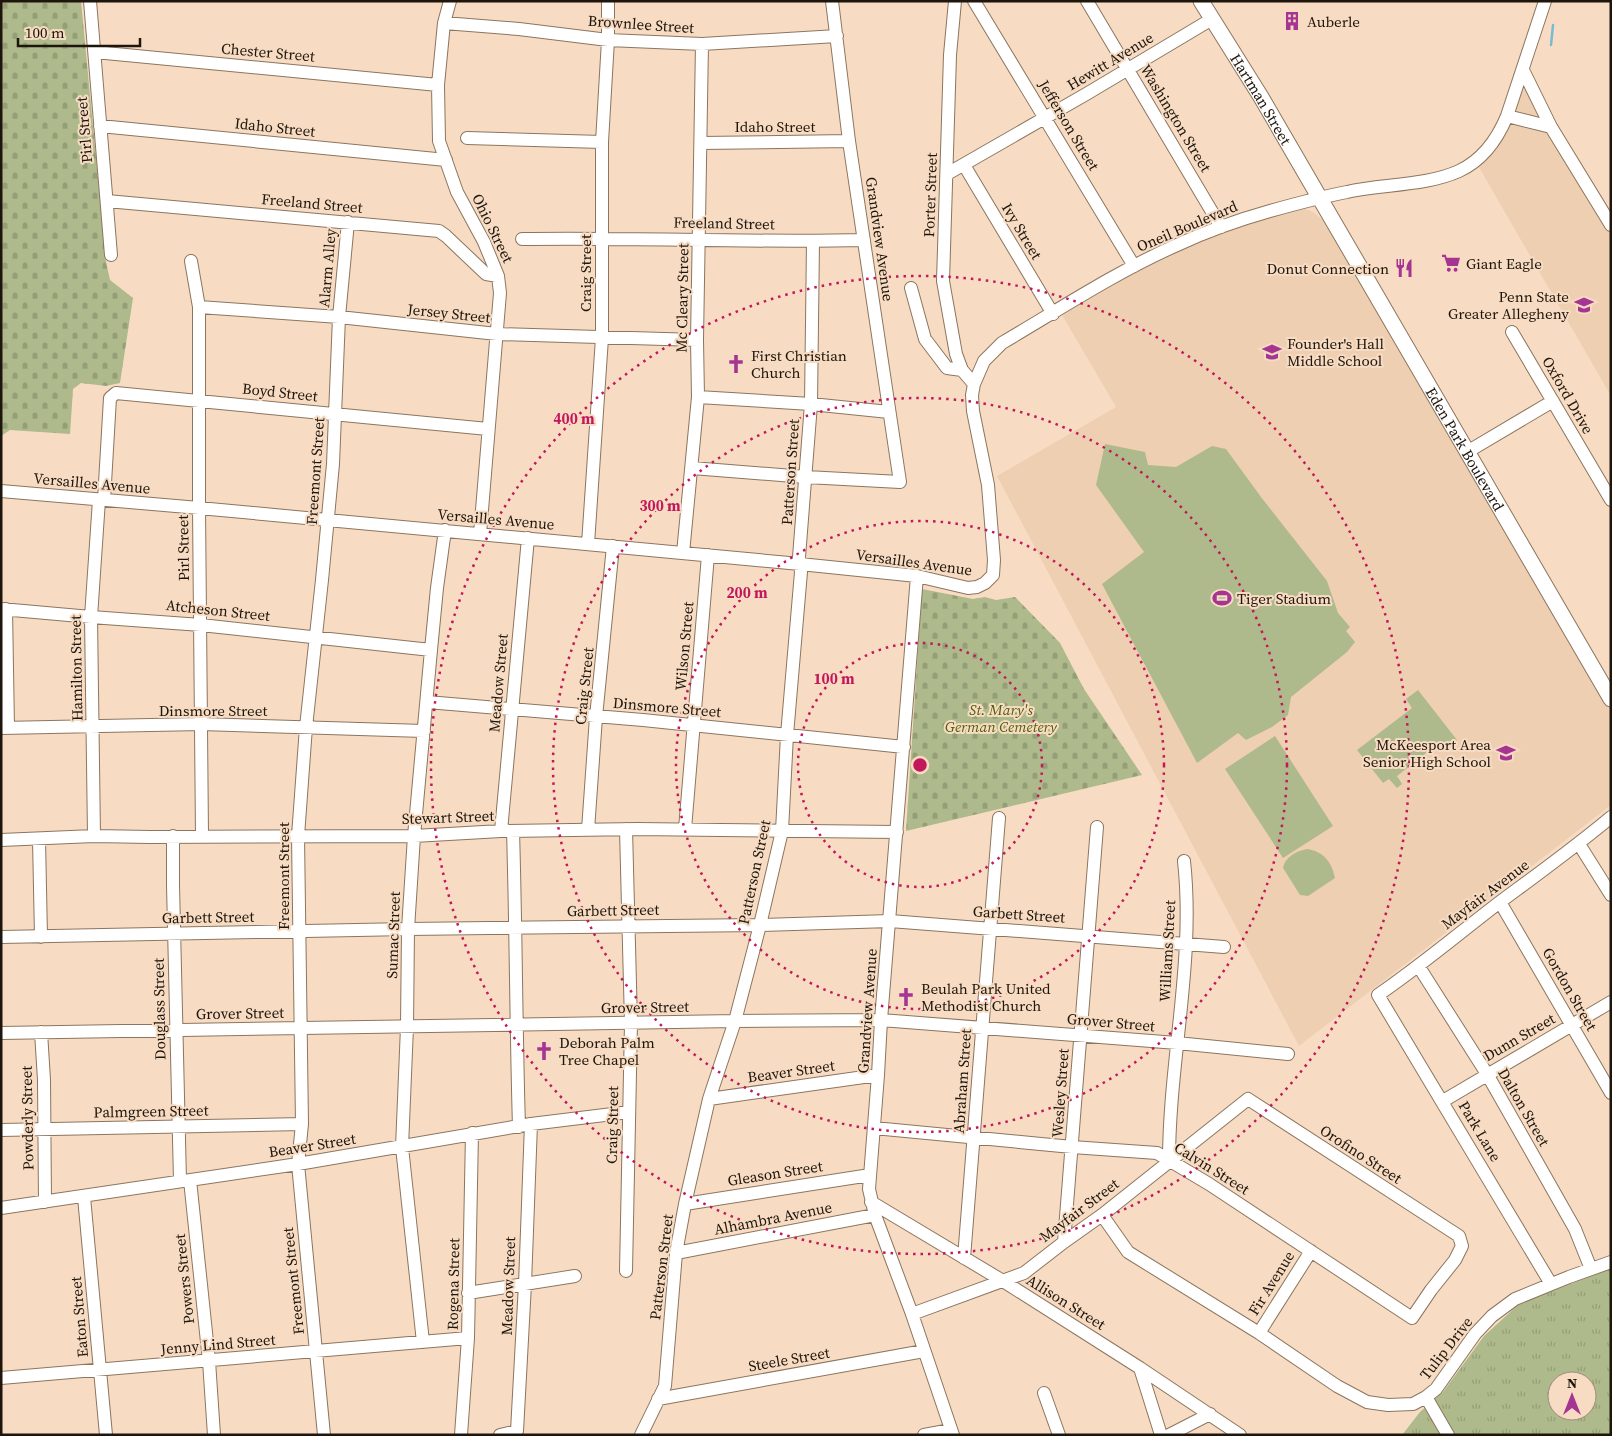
<svg xmlns="http://www.w3.org/2000/svg" width="1612" height="1436" font-family="'Source Serif 4',serif">
<style>
.built{fill:#efcfb1}
.grass{fill:#aeba8b}
.cemetery{fill:url(#cemetery-stones)}
.park{fill:url(#park-tufts);fill-rule:evenodd}
.lines{fill:none;stroke-linecap:round;stroke-linejoin:round}
.stream{stroke:#79bad3;stroke-width:2.5}
.minor-casing{stroke:#8c755e;stroke-width:14}
.major-casing{stroke:#8c755e;stroke-width:17}
.minor{stroke:#fff;stroke-width:12}
.major{stroke:#fff;stroke-width:15}
.ring{fill:none;stroke:#c2185b;stroke-width:2.5;stroke-dasharray:2.5 5}
.labels{text-anchor:middle;dominant-baseline:central;stroke-width:4;stroke-linejoin:round;paint-order:stroke}
.poi-label{font-size:15px;fill:#1e150c;stroke:#f7dcc3;text-anchor:start}
.street-label{font-size:15px;fill:#1e150c;stroke:#f7dcc3}
.park-label{font-size:15px;font-style:italic;fill:#506008;stroke:#f7dcc3}
.centre{fill:#c2185b;stroke:#f7dcc3;stroke-width:2.5}
.ring-label{font-size:15px;text-anchor:middle;font-weight:bold;fill:#c2185b;stroke:#f7dcc3;stroke-width:4;stroke-linejoin:round;paint-order:stroke}
</style>
<defs>
<pattern id="cemetery-stones" width="16" height="16" patternUnits="userSpaceOnUse" patternTransform="scale(1.25)"><rect width="16" height="16" fill="#aeba8b"/><path d="M2 7V4a2 2 0 0 1 4 0v3zM10 15v-3a2 2 0 0 1 4 0v3z" fill="#959f77"/></pattern>
<pattern id="park-tufts" width="24" height="20" patternUnits="userSpaceOnUse" patternTransform="scale(1.25)"><rect width="24" height="20" fill="#aeba8b"/><path d="M3 7l-1-3M5 7V3M7 7l1-3M15 17l-1-3M17 17v-4M19 17l1-3" fill="none" stroke="#959f77"/></pattern>
</defs>
<rect width="100%" height="100%" fill="#f7dcc3"/>
<!-- built -->
<path class="built" d="M1523,70L1604,213L1611,210V396L1476,162L1489,148Z
M1301,207L1313,212L1324,221L1611,713V805L1299,1046L997,476L1116,407L1062,315L1111,285L1162,257L1210,237Z"/>
<!-- grass -->
<path class="grass" d="M1105,444L1145,452L1148,465L1176,467L1212,446L1226,449L1261,497L1327,581L1338,613L1350,627L1346,631L1355,642L1347,652L1291,697L1288,715L1272,727L1246,740L1238,733L1197,763L1102,584L1144,552L1096,485Z
M1418,690L1457,740L1446,750L1439,743L1397,776L1402,784L1397,788L1389,779L1383,783L1357,750L1412,708L1406,699Z
M1275,736L1333,826L1283,858L1225,769Z
M1307,849C1323,851 1332,862 1335,878L1308,896L1300,895L1283,868C1285,857 1296,851 1307,849Z"/>
<!-- cemetery -->
<path class="cemetery" d="M1,1H81L106,262L110,280L133,298L120,383L106,386L81,383L73,389L70,434L10,430L1,436Z
M922,589L973,599L985,597L996,600L1015,597L1060,643L1084,689L1142,775L906,831Z"/>
<!-- park -->
<path class="park" d="M1611,1268V1435H1402L1420,1412L1443,1392L1484,1336L1518,1305ZM1557,1381H1587V1411H1557Z"/>
<g class="lines">
<!-- stream -->
<path class="stream" d="M1551,45L1553,25"/>
<!-- minor casing -->
<g class="minor-casing">
<path id="minor" d="M90,1L111,255
M450,1L444,23L438,85L439,141L457,192L484,242L498,276L500,293L480,534
M955,1L950,55L943,281L956,354L962,370L974,384
M974,1L1134,266
M1087,1L1221,227
M444,23L519,29L608,40L702,44L837,36
M95,52L438,85
M1523,70L1551,127L1611,225
M1507,116L1551,127
M100,126L446,160
M467,138L602,142
M701,143L849,141
M964,165L1053,314
M947,174L1088,93L1212,19
M107,201L439,231L446,236L486,274L498,276
M522,239C636,237 750,243 864,240
M191,261L199,307V508L202,836
M911,288L925,339L947,368L962,370
M199,307L339,317L497,334L697,340
M1512,332L1611,500
M698,397L811,404L889,412
M1467,452L1553,401
M692,468L806,477L900,482L849,141L832,1
M1,491L199,508L800,564L917,576L968,588L977,587L985,583L993,575L994,560L988,485L973,411L972,395L974,384L984,361L1002,343C1060,309 1116,272 1177,245C1207,231 1238,220 1270,211C1295,204 1321,197 1347,192C1383,184 1426,186 1459,171C1483,160 1497,140 1507,116L1545,1
M104,500L110,398L116,393L488,429
M588,544L602,338V142L608,40V1
M683,553L698,397L697,340L702,44
M917,576L881,1020L878,1075L869,1189L875,1215L912,1314L953,1435
M1,609L91,617L201,625L431,650
M6,609L8,728
M427,702L643,720L904,747
M1,728L201,724L424,731
M685,829L708,555
M588,830L596,717L613,546
M501,831L528,538
M513,831C516,930 516,1028 519,1127
M94,836L91,617L99,500
M173,836V885L180,1181
M39,839L41,937
M1,840L94,836L150,837L414,836L501,831L637,829L897,832
M1579,844L1611,895
M1500,902L1611,1093
M1,937L408,929L760,925L890,921L1224,947
M1419,967L1487,1074L1541,1169L1575,1229L1591,1269
M41,1032L44,1080L45,1202
M1,1033L735,1021L881,1020L1177,1043L1288,1054
M709,1099L878,1075
M1443,1101L1611,1002
M874,1128L1072,1147L1157,1153L1209,1184L1412,1318L1431,1290L1455,1260L1462,1246L1459,1236L1248,1099L1102,1215L1064,1242L1024,1273L912,1314
M1,1130L302,1124
M1169,1161C1169,1061 1195,961 1184,861
M190,1180L209,1361L214,1435
M84,1197L106,1435
M871,1202L1003,1281L1140,1368L1240,1435
M685,1204L870,1175
M1,1208L298,1164L531,1124L629,1112
M1102,1215L1128,1252L1259,1333L1337,1386L1367,1402L1388,1405L1413,1404L1426,1397L1436,1389L1475,1334L1492,1316L1515,1299L1569,1277L1611,1262
M1064,1242L1097,827
M676,1253L875,1215
M964,1258L999,818
M626,1271L631,1023L626,829
M1551,1284L1378,995C1419,967 1457,935 1496,905C1535,876 1574,848 1611,817
M468,1293L575,1276
M1259,1333L1311,1251
M423,1342L402,1147L407,1027L408,929L414,836L431,650L437,588L445,530
M1140,1368L1161,1435
M1,1378L468,1338
M1044,1393L1059,1435
M1426,1397L1448,1435
M658,1399L924,1351
M324,1435L298,1164L302,1124L298,836L306,727L322,580L333,464L339,317L348,222
M461,1435L468,1338L472,1133
M500,1435L517,1431L525,1284L531,1124
M641,1435L665,1386L676,1253L685,1204L709,1099L735,1021L760,925L782,831L787,735L801,572L799,557L811,404L813,241
M924,1435L951,1430
M1169,1435L1210,1414"/>
</g>
<!-- major casing -->
<g class="major-casing">
<g id="major">
<path id="s1" d="M1201,1L1261,97L1611,699"/>
</g>
</g>
<!-- minor -->
<use href="#minor" class="minor"/>
<!-- major -->
<use href="#major" class="major"/>
</g>
<!-- distance rings -->
<g class="ring">
<circle cx="920" cy="765" r="122"/>
<circle cx="920" cy="765" r="244"/>
<circle cx="920" cy="765" r="367"/>
<circle cx="920" cy="765" r="489"/>
</g>
<!-- icons -->
<defs>
<g id="building-bare" transform="scale(1.5)"><path d="M-4-6H4V6H1V3H-1V6H-4ZM-2.5-4.3h1.7v1.8h-1.7ZM.8-4.3h1.7v1.8H.8ZM-2.5-1h1.7V.8h-1.7ZM.8-1h1.7V.8H.8Z" fill="#a63592" stroke="#f7dcc3" stroke-width="2.5" paint-order="stroke"/></g>
<g id="supermarket-bare" transform="scale(1.5)"><path d="M-6-5.5h2.5l.6 2H6L4.5 2H-2.5L-4.4-4H-6ZM-1.5 3.2a1.3 1.3 0 1 0 .1 0ZM3 3.2a1.3 1.3 0 1 0 .1 0Z" fill="#a63592" stroke="#f7dcc3" stroke-width="2.5" paint-order="stroke"/></g>
<g id="restaurant-bare" transform="scale(1.5)"><path d="M-5-6h1v4h1v-4h1v4h1v-4h1v5L-1.5 .5V6h-2V.5L-5-1ZM5-6V6H3V1.5H1.5Q1.5-4 5-6Z" fill="#a63592" stroke="#f7dcc3" stroke-width="2.5" paint-order="stroke"/></g>
<g id="university-bare" transform="scale(1.5)"><path d="M0-5L7-2L0 1L-7-2ZM-4 1L0 2.5L4 1V4Q0 6-4 4Z" fill="#a63592" stroke="#f7dcc3" stroke-width="2.5" paint-order="stroke"/></g>
<g id="school-bare" transform="scale(1.5)"><path d="M0-5L7-2L0 1L-7-2ZM-4 1L0 2.5L4 1V4Q0 6-4 4Z" fill="#a63592" stroke="#f7dcc3" stroke-width="2.5" paint-order="stroke"/></g>
<g id="church-bare" transform="scale(1.5)"><path d="M-1.2-6h2.4v3.5h3.3v2.4h-3.3V6h-2.4V-.1h-3.3v-2.4h3.3Z" fill="#a63592" stroke="#f7dcc3" stroke-width="2.5" paint-order="stroke"/></g>
<g id="stadium-bare" transform="scale(1.5)"><path d="M0-5a6.5 5 0 1 0 0 10a6.5 5 0 1 0 0-10ZM-3.5-1.8h7v3.6h-7Z" fill="#a63592" stroke="#f7dcc3" stroke-width="2.5" paint-order="stroke"/></g>
</defs>
<g fill-rule="evenodd">
<use href="#building-bare" x="1292" y="21"/>
<use href="#supermarket-bare" x="1451" y="263"/>
<use href="#restaurant-bare" x="1404" y="268"/>
<use href="#university-bare" x="1584" y="305"/>
<use href="#school-bare" x="1272" y="352"/>
<use href="#church-bare" x="736" y="364"/>
<use href="#stadium-bare" x="1222" y="598"/>
<use href="#school-bare" x="1506" y="753"/>
<use href="#church-bare" x="906" y="997"/>
<use href="#church-bare" x="544" y="1051"/>
</g>
<g class="labels">
<!-- poi labels -->
<g class="poi-label">
<text x="1307" y="21">Auberle</text>
<text x="1466" y="263">Giant Eagle</text>
<text x="1389" y="268" text-anchor="end">Donut Connection</text>
<text x="1569" y="296" text-anchor="end">Penn State<tspan x="1569" dy="17">Greater Allegheny</tspan></text>
<text x="1287" y="343">Founder's Hall<tspan x="1287" dy="17">Middle School</tspan></text>
<text x="751" y="355">First Christian<tspan x="751" dy="17">Church</tspan></text>
<text x="1237" y="598">Tiger Stadium</text>
<text x="1491" y="744" text-anchor="end">McKeesport Area<tspan x="1491" dy="17">Senior High School</tspan></text>
<text x="921" y="988">Beulah Park United<tspan x="921" dy="17">Methodist Church</tspan></text>
<text x="559" y="1042">Deborah Palm<tspan x="559" dy="17">Tree Chapel</tspan></text>
</g>
<!-- street labels -->
<g class="street-label">
<text transform="translate(641 24) rotate(4)">Brownlee Street</text>
<text transform="translate(268 52) rotate(5)">Chester Street</text>
<text transform="translate(1110 61) rotate(-31)">Hewitt Avenue</text>
<text stroke="none"><textPath href="#s1" startOffset="115">Hartman Street</textPath></text>
<text transform="translate(1176 118) rotate(59)">Washington Street</text>
<text transform="translate(1069 125) rotate(59)">Jefferson Street</text>
<text x="775" y="126">Idaho Street</text>
<text transform="translate(275 127) rotate(6)">Idaho Street</text>
<text transform="translate(84 130) rotate(-95)">Pirl Street</text>
<text transform="translate(930 195) rotate(-88)">Porter Street</text>
<text transform="translate(312 203) rotate(5)">Freeland Street</text>
<text transform="translate(724 223) rotate(1)">Freeland Street</text>
<text transform="translate(1187 226) rotate(-23)">Oneil Boulevard</text>
<text transform="translate(493 228) rotate(64)">Ohio Street</text>
<text transform="translate(1022 231) rotate(59)">Ivy Street</text>
<text transform="translate(880 239) rotate(82)">Grandview Avenue</text>
<text transform="translate(327 268) rotate(-85)">Alarm Alley</text>
<text transform="translate(585 273) rotate(-90)">Craig Street</text>
<text transform="translate(682 298) rotate(-89)">Mc Cleary Street</text>
<text transform="translate(449 313) rotate(6)">Jersey Street</text>
<text transform="translate(280 392) rotate(6)">Boyd Street</text>
<text transform="translate(1568 395) rotate(60)">Oxford Drive</text>
<text stroke="none"><textPath href="#s1" startOffset="520">Eden Park Boulevard</textPath></text>
<text transform="translate(315 471) rotate(-86)">Freemont Street</text>
<text transform="translate(790 472) rotate(-86)">Patterson Street</text>
<text transform="translate(92 483) rotate(5)">Versailles Avenue</text>
<text transform="translate(496 519) rotate(5)">Versailles Avenue</text>
<text transform="translate(183 548) rotate(-91)">Pirl Street</text>
<text transform="translate(914 562) rotate(8)">Versailles Avenue</text>
<text transform="translate(218 610) rotate(6)">Atcheson Street</text>
<text transform="translate(684 646) rotate(-85)">Wilson Street</text>
<text transform="translate(76 668) rotate(-91)">Hamilton Street</text>
<text transform="translate(498 683) rotate(-85)">Meadow Street</text>
<text transform="translate(584 686) rotate(-84)">Craig Street</text>
<text transform="translate(667 707) rotate(5)">Dinsmore Street</text>
<text x="213" y="710">Dinsmore Street</text>
<text transform="translate(448 817) rotate(-2)">Stewart Street</text>
<text transform="translate(754 872) rotate(-78)">Patterson Street</text>
<text transform="translate(283 876) rotate(-90)">Freemont Street</text>
<text transform="translate(1485 894) rotate(-37)">Mayfair Avenue</text>
<text transform="translate(613 910) rotate(-1)">Garbett Street</text>
<text transform="translate(1019 914) rotate(4)">Garbett Street</text>
<text transform="translate(208 917) rotate(-1)">Garbett Street</text>
<text transform="translate(393 935) rotate(-88)">Sumac Street</text>
<text transform="translate(1167 951) rotate(-87)">Williams Street</text>
<text transform="translate(1570 989) rotate(60)">Gordon Street</text>
<text transform="translate(645 1007) rotate(-1)">Grover Street</text>
<text transform="translate(159 1009) rotate(-91)">Douglass Street</text>
<text transform="translate(867 1011) rotate(-86)">Grandview Avenue</text>
<text transform="translate(240 1013) rotate(-1)">Grover Street</text>
<text transform="translate(1111 1022) rotate(5)">Grover Street</text>
<text transform="translate(1519 1037) rotate(-30)">Dunn Street</text>
<text transform="translate(791 1071) rotate(-8)">Beaver Street</text>
<text transform="translate(962 1081) rotate(-86)">Abraham Street</text>
<text transform="translate(1060 1093) rotate(-86)">Wesley Street</text>
<text transform="translate(1524 1107) rotate(60)">Dalton Street</text>
<text transform="translate(151 1111) rotate(-1)">Palmgreen Street</text>
<text transform="translate(27 1118) rotate(-91)">Powderly Street</text>
<text transform="translate(612 1125) rotate(-89)">Craig Street</text>
<text transform="translate(1480 1131) rotate(59)">Park Lane</text>
<text transform="translate(312 1145) rotate(-9)">Beaver Street</text>
<text transform="translate(1361 1154) rotate(33)">Orofino Street</text>
<text transform="translate(1212 1168) rotate(32)">Calvin Street</text>
<text transform="translate(775 1173) rotate(-9)">Gleason Street</text>
<text transform="translate(1079 1210) rotate(-37)">Mayfair Street</text>
<text transform="translate(773 1218) rotate(-11)">Alhambra Avenue</text>
<text transform="translate(661 1267) rotate(-83)">Patterson Street</text>
<text transform="translate(184 1279) rotate(-96)">Powers Street</text>
<text transform="translate(293 1281) rotate(-96)">Freemont Street</text>
<text transform="translate(1271 1283) rotate(-58)">Fir Avenue</text>
<text transform="translate(453 1284) rotate(-89)">Rogena Street</text>
<text transform="translate(508 1286) rotate(-88)">Meadow Street</text>
<text transform="translate(1066 1302) rotate(32)">Allison Street</text>
<text transform="translate(79 1317) rotate(-95)">Eaton Street</text>
<text transform="translate(218 1344) rotate(-5)">Jenny Lind Street</text>
<text transform="translate(1446 1348) rotate(-52)">Tulip Drive</text>
<text transform="translate(789 1359) rotate(-10)">Steele Street</text>
</g>
<!-- park labels -->
<g class="park-label">
<text x="1001" y="709">St. Mary's<tspan x="1001" dy="17">German Cemetery</tspan></text>
</g>
</g>
<circle cx="920" cy="765" r="8" class="centre"/>
<g class="ring-label">
<text x="574" y="424">400 m</text>
<text x="660" y="511">300 m</text>
<text x="747" y="598">200 m</text>
<text x="834" y="684">100 m</text>
</g>
<!-- border -->
<rect width="1612" height="1436" fill="none" stroke="#1e150c" stroke-width="5"/>
<!-- north arrow -->
<g transform="translate(1572 1396)"><circle r="24" fill="#f7dcc3" stroke="#a08c7a"/>
<path d="M0-4L9 19L0 12L-9 19Z" fill="#a63592"/>
<text y="-8" font-size="14" font-weight="bold" text-anchor="middle" fill="#1e150c">N</text>
</g>
<!-- scale -->
<path d="M18 38v8h122v-8" fill="none" stroke="#1e150c" stroke-width="2.5"/>
<text x="25" y="38" font-size="15" fill="#1e150c" stroke="#f7dcc3" stroke-width="4" paint-order="stroke">100 m</text>
</svg>
